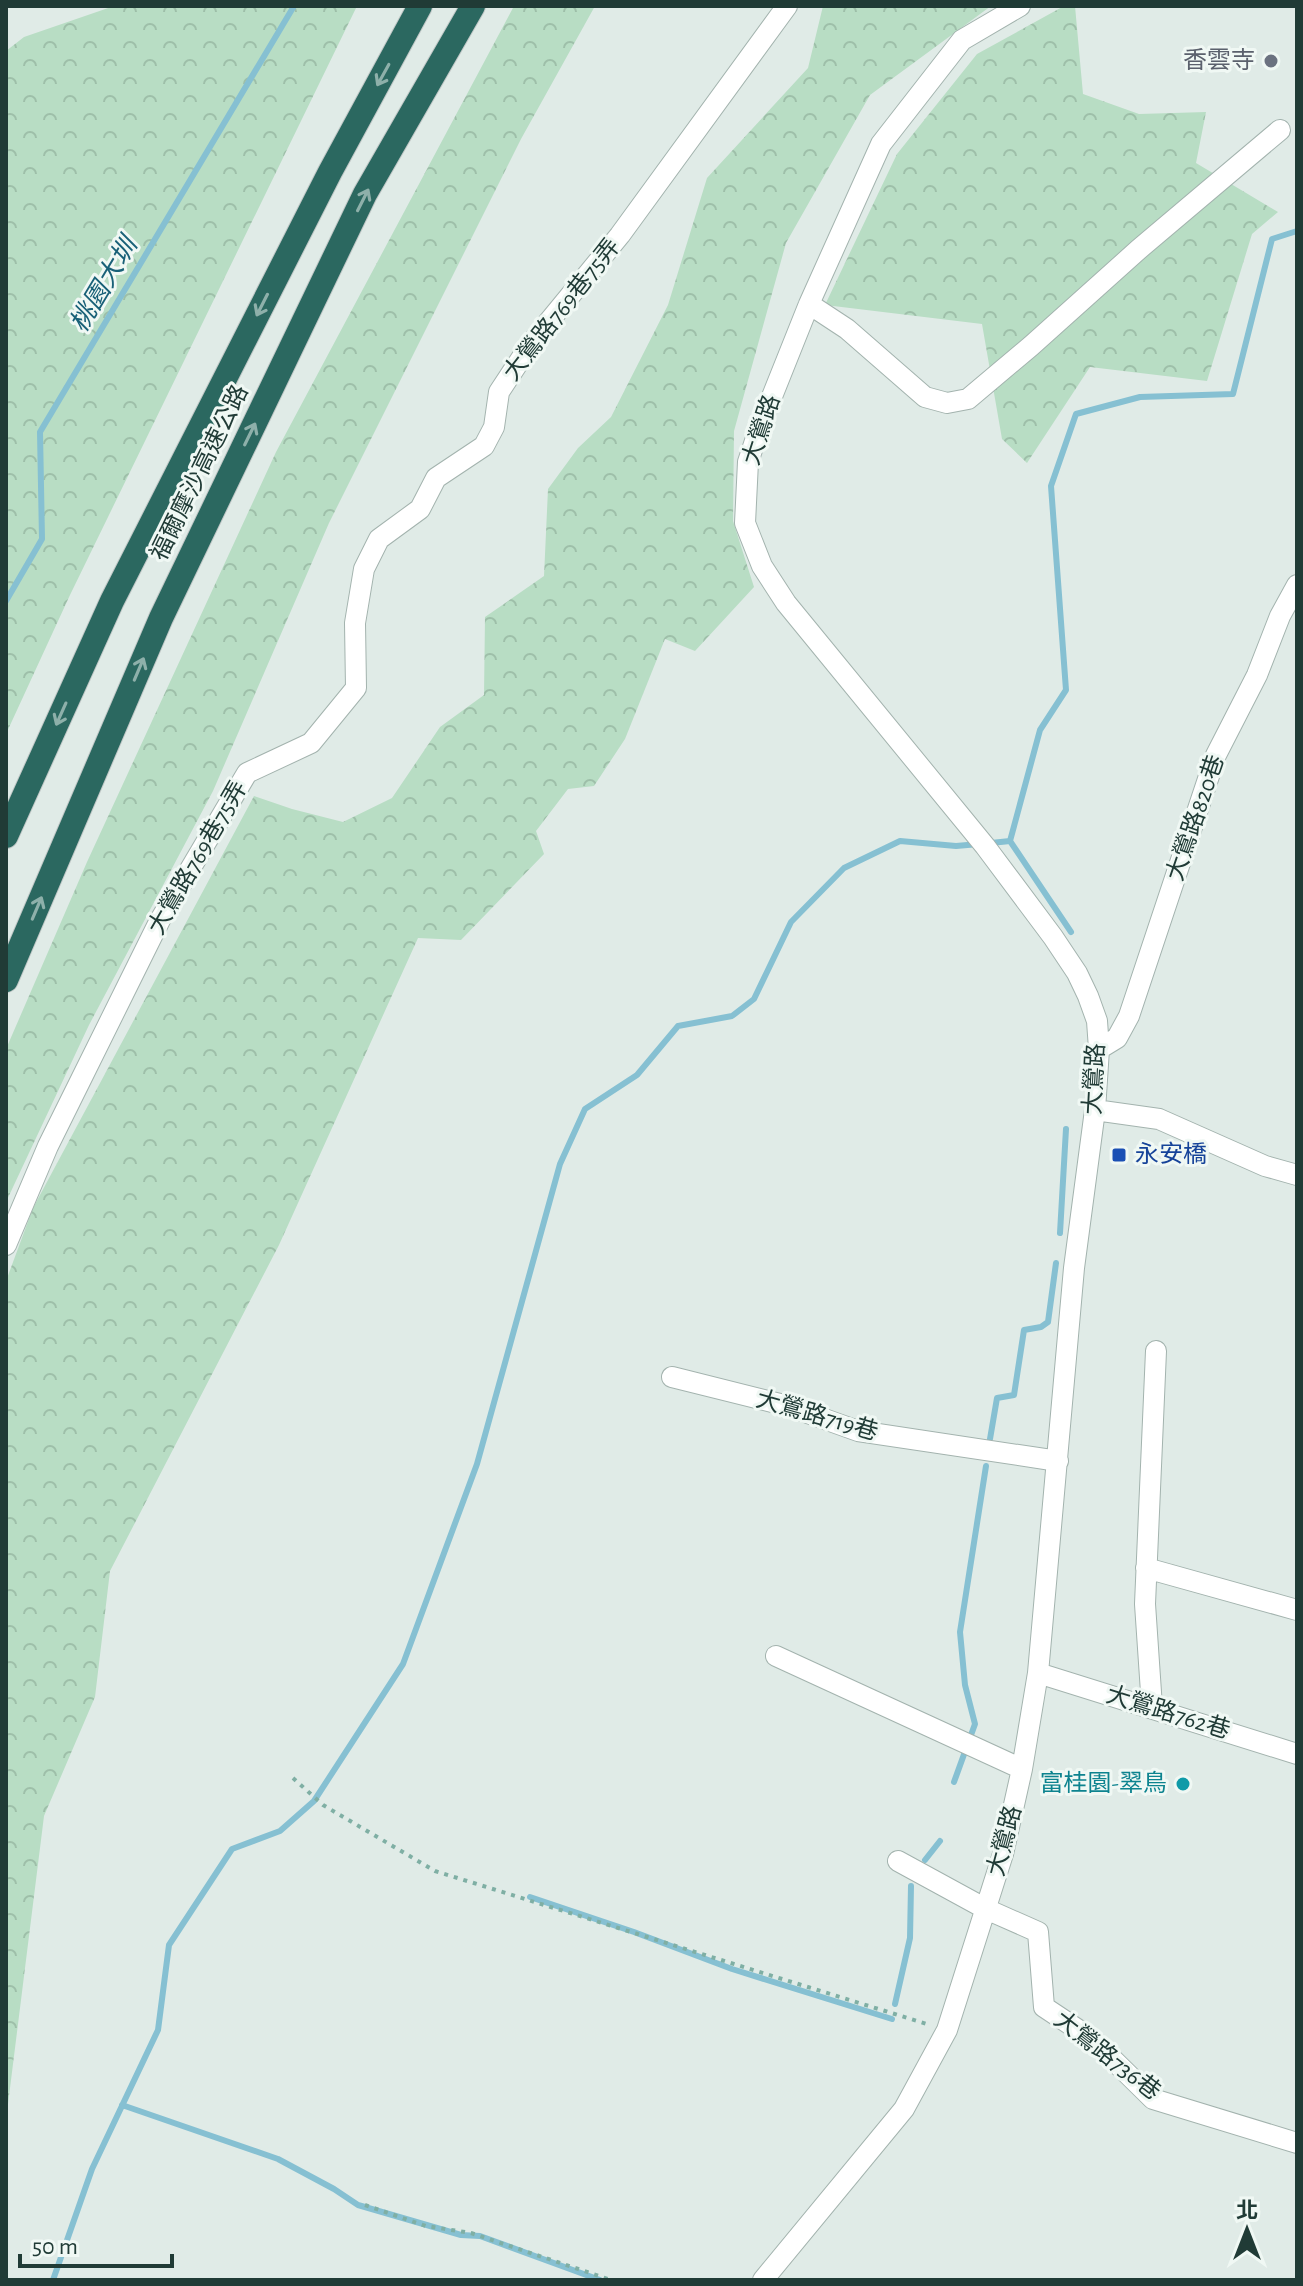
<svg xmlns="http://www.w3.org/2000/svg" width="1303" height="2286" font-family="'Alegreya Sans','Noto Sans TC',sans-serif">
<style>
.forest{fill:url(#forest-crowns)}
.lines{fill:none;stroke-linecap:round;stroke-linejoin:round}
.stream{stroke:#86c0d2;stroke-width:6}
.minor-casing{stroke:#a3b3ae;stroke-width:22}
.highway-casing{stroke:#c1c8c7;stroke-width:26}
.path{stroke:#7fafa4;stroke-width:4;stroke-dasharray:4 6;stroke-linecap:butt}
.minor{stroke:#fff;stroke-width:20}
.highway{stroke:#2b6860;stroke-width:24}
.oneway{stroke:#8eb0aa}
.worship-dot{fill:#6b7280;stroke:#f0f8f4;stroke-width:3}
.transit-dot{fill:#1a4fb4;stroke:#f0f8f4;stroke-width:3}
.culture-dot{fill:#0f9aa8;stroke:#f0f8f4;stroke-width:3}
.labels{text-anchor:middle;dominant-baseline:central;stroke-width:6;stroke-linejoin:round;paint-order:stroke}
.worship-label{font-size:24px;fill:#5b616d;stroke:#f0f8f4;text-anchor:end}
.street-label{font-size:24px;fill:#203b36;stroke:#f0f8f4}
.transit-label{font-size:24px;fill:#164399;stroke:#f0f8f4;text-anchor:start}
.culture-label{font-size:24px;fill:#0d838f;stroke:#f0f8f4;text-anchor:end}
.water-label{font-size:26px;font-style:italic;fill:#196178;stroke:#f0f8f4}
</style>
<defs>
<pattern id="forest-crowns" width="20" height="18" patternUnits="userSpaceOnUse" patternTransform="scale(2)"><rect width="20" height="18" fill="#b8ddc4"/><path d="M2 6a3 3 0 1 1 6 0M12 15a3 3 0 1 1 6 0" fill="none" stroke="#9ebfa9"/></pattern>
</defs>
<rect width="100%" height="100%" fill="#e0ebe7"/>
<!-- forest -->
<path class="forest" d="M114,6H357L70,595L6,734V51L24,37Z
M514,6H595L521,139L329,523L213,791L89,1025L6,1202V1049L87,862L276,452Z
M823,6H991L870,95L786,243L734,431L733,521L754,587L695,651L665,639L625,739L594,786L568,789L536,831L544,854L461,940L418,938L279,1245L110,1571L95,1697L44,1816L6,2120V1281L33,1208L254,796L292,809L343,822L392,798L440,727L484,695L485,617L544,576L548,489L578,448L611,417L668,305L707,178L808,68Z
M1064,6H1075L1083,94L1139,114L1206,112L1196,163L1278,212L1252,234L1207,381L1090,367L1027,463L1002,439L982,324L825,305L897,154L977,54Z"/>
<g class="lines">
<!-- stream -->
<path class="stream" d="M6,601L42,539L40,432L294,6
M1010,841L1071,932
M991,843L1010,841L1040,730L1066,690L1051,486L1076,414L1140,397L1233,394L1272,239L1297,231
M1060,1233L1066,1129
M990,1439L997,1398L1014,1395L1024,1330L1041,1327L1048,1322L1056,1263
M954,1782L975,1724L965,1685L960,1632L986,1466
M925,1860L940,1841
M530,1897L634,1932L732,1969L892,2019
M895,2004L910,1938L911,1886
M122,2105L278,2159L334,2189L358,2205L461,2235L480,2236L600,2280
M53,2280L92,2169L158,2030L169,1945L232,1849L280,1831L314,1801L403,1664L477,1464L560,1164L585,1109L637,1075L678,1026L732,1016L754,999L791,922L844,868L900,841L956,846L979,844"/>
<!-- minor casing -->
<g class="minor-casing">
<path id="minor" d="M809,304L847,329L925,397L947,403L968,399L1031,346L1138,250L1280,130
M1099,1049L1117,1038L1129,1016L1216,755L1257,675L1280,616L1297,585
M1095,1110L1159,1119L1265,1166L1297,1175
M6,1245L48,1146L160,920L247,773L311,743L356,688L355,623L364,569L379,539L420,509L436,478L484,446L494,427L499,392L532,342L620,235L787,6
M672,1377L788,1406L858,1431L1058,1461
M1146,1568L1297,1610
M776,1656L1022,1769
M1038,1673L1297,1754
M1152,1707L1145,1604L1156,1351
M898,1861L986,1909L1038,1932L1044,2007L1092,2039L1153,2099L1297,2143
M763,2280L904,2109L947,2030L1003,1854L1022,1769L1038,1673L1074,1268L1095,1110L1099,1049L1097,1021L1088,996L1077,973L1053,937L985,846L786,603L762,566L745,523L748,462L759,429L809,304L881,144L962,40L1020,6"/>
</g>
<!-- highway casing -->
<g class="highway-casing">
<path id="highway" d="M6,836L112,601L330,172L420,6
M6,980L161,618L365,194L473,6"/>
</g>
<!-- path -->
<path class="path" d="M293,1778L323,1805L435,1871L930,2025
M365,2205L426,2226L471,2233L611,2280"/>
<!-- minor -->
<use href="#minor" class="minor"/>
<!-- highway -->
<use href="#highway" class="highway"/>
</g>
<!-- one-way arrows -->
<defs><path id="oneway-shaft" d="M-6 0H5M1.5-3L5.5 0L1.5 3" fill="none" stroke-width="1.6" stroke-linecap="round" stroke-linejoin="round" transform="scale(2)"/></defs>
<g class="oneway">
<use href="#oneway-shaft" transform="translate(383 75) rotate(119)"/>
<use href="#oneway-shaft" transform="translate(363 200) rotate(-63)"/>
<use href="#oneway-shaft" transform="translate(262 305) rotate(117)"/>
<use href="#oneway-shaft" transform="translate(250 434) rotate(-64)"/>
<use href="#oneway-shaft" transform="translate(139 669) rotate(-67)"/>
<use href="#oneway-shaft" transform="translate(61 714) rotate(114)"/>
<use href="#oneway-shaft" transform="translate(37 908) rotate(-67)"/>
</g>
<!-- markers -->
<circle class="worship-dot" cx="1271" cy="61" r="8"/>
<rect class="transit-dot" x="1111" y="1147" width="16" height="16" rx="4"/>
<circle class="culture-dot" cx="1183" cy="1784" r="8"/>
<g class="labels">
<!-- worship labels -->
<g class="worship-label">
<text x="1255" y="61">香雲寺</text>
</g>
<!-- street labels -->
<g class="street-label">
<text transform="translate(562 310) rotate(-52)">大鶯路769巷75弄</text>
<text transform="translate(762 430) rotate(-72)">大鶯路</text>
<text transform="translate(200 473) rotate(-64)">福爾摩沙高速公路</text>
<text transform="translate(1196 818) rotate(-71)">大鶯路820巷</text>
<text transform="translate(198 858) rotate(-60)">大鶯路769巷75弄</text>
<text transform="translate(1095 1079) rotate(-87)">大鶯路</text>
<text transform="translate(817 1416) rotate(16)">大鶯路719巷</text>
<text transform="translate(1168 1713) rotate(17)">大鶯路762巷</text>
<text transform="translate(1005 1841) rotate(-75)">大鶯路</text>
<text transform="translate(1107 2056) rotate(38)">大鶯路736巷</text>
</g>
<!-- transit labels -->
<g class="transit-label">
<text x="1135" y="1155">永安橋</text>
</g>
<!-- culture labels -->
<g class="culture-label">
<text x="1167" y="1784">富桂園-翠鳥</text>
</g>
<!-- water labels -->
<g class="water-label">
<text transform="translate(104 285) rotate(-59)">桃園大圳</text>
</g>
</g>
<!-- border -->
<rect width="1303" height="2286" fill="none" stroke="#203b36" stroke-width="16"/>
<!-- north arrow -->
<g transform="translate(1247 2230)" stroke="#f0f8f4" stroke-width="6" paint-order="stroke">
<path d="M0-6L14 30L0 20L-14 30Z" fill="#203b36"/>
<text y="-12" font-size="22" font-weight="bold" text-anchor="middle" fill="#203b36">北</text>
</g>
<!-- scale -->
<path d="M20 2254v12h152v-12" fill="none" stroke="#203b36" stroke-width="4"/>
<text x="32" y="2254" font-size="24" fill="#203b36" stroke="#f0f8f4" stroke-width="6" paint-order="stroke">50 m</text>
</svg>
